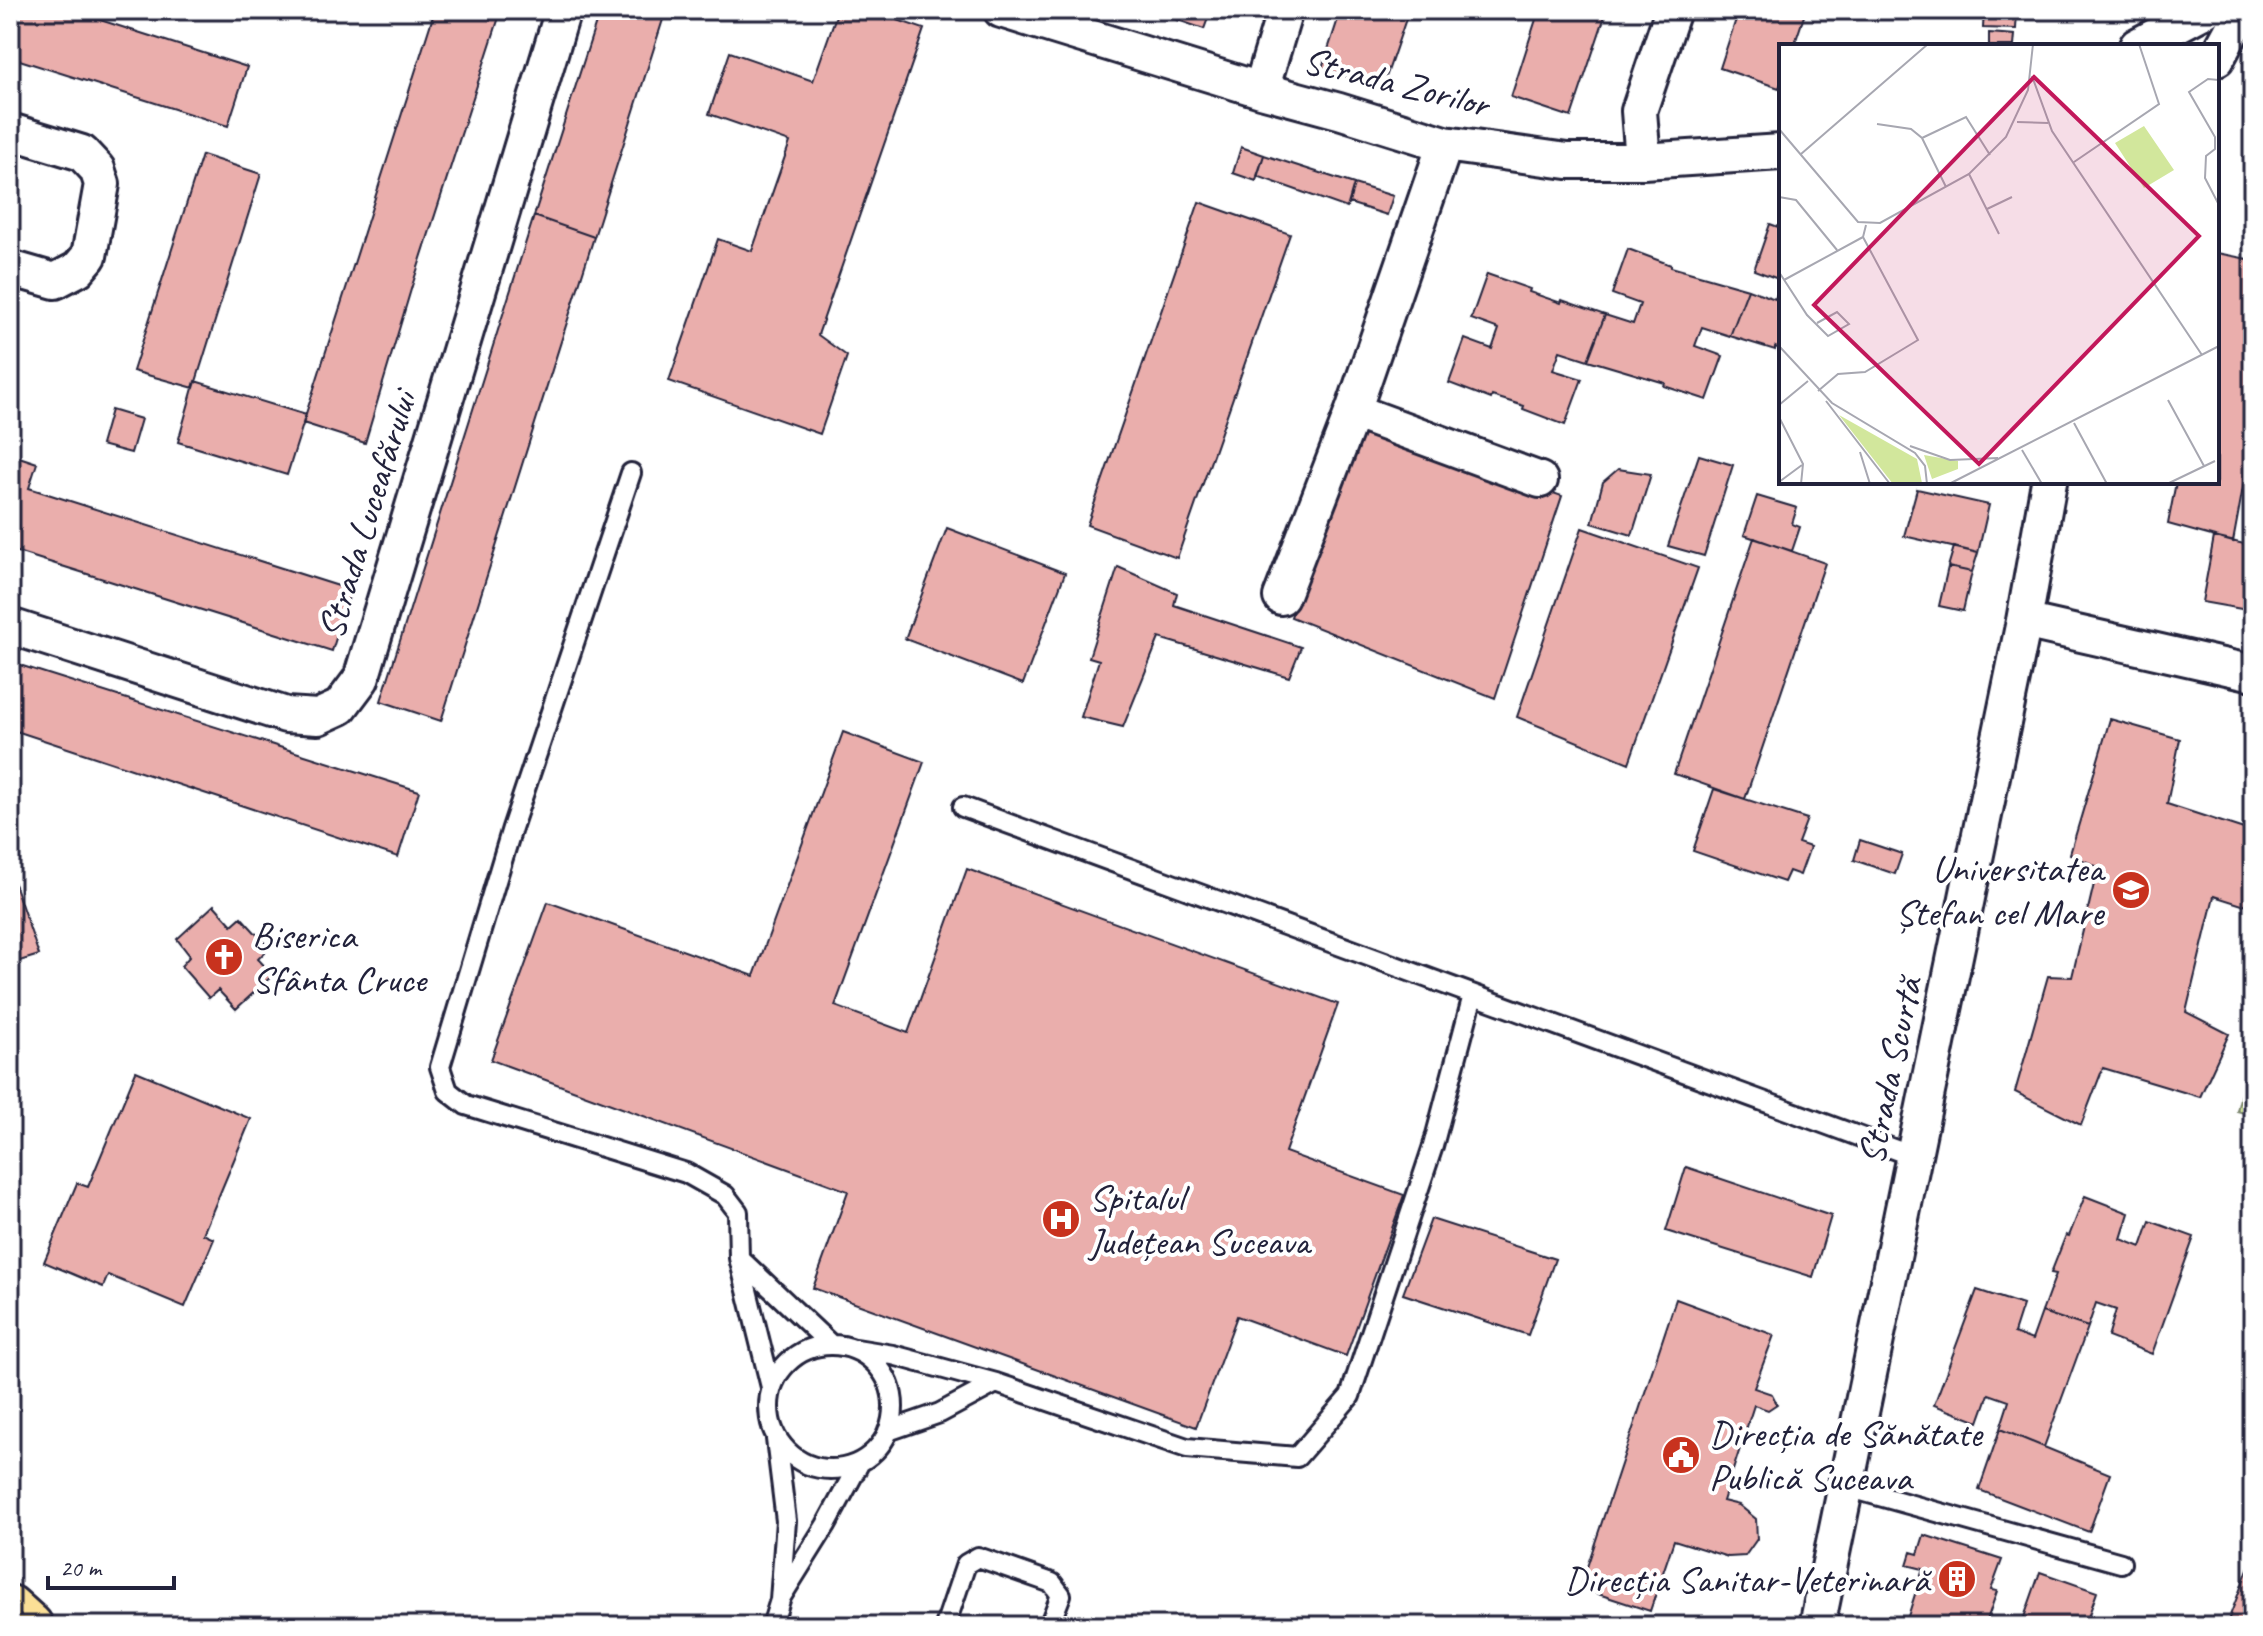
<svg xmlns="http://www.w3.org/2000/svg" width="2263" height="1636" font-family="Caveat,sans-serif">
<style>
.green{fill:#d2e79c;stroke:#7a846c;stroke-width:2}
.building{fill:#eaaeac;stroke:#22223b;stroke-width:2}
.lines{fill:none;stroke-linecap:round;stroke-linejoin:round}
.service-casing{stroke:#22223b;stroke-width:24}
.minor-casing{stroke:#22223b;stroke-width:40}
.primary-casing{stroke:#22223b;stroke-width:50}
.service{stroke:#fff;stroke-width:18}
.minor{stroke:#fff;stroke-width:34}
.primary{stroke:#fbdf96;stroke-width:44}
.labels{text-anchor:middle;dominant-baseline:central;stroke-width:8;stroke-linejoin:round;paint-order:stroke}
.street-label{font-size:38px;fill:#22223b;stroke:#fff}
.poi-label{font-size:38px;fill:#22223b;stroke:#fff;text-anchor:start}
.inset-road{fill:none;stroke:#a7a7b1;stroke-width:2}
.view{fill:#c2185b;fill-opacity:0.15;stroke:#c2185b;stroke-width:4}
.inset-edge{fill:none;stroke:#22223b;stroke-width:4}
</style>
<rect width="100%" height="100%" fill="#fff"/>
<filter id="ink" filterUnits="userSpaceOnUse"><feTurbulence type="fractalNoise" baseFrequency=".0125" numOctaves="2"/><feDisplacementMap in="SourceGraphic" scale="16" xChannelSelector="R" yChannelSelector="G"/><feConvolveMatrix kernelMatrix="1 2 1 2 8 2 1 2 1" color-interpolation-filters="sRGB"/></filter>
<g filter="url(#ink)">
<!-- green -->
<path class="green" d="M2253,1042V1115L2237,1111Z"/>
<!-- building -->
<path class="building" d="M10,10H69L247,67L228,126L10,57Z
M435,10L501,11L412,286L365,443L303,423Z
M600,10H666L594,237L534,216Z
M838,10H868L924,29L818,335L847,356L820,434L669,381L718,239L752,251L790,142L709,114L730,52L813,81Z
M1148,10H1211L1204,29Z
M1341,10H1409L1382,89L1322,68Z
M1539,10H1607L1571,117L1511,97Z
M1739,10H1806L1794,46H1781V83L1779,88L1720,68Z
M1984,10H2017L2016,29L1983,28Z
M1989,33L2015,35L2014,46H1989Z
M1241,147L1264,155L1256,181L1233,173Z
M202,155L261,174L194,388L133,371Z
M1264,155L1354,184L1347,208L1257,176Z
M1354,184L1393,196L1387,215L1349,203Z
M1199,202L1290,234L1177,558L1087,525Z
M534,216L594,237L441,721L381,701Z
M1770,224L1781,228V280L1754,270Z
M1628,249L1671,265V267L1748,289L1730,336L1702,327L1695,346L1723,356L1707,400L1664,386L1665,383L1588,360L1605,315L1633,324L1640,304L1612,294Z
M2217,253L2253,260V433L2233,542L2168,524L2176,482H2217Z
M1487,274L1530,289L1529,292L1561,303L1562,300L1605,315L1588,360L1560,351L1553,370L1582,379L1565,425L1523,409L1524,406L1492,396L1491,399L1449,383L1465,339L1492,349L1499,329L1471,319Z
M1781,283V349L1775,347V350L1730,336L1748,289L1775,299Z
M195,381L306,415L287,475L178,442Z
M111,410L141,419L131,453L101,445Z
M1358,425L1562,496L1495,698L1291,617Z
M10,454L37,463L29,488L351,590L332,651L11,550L18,525L10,522Z
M1699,455L1733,465L1704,556L1668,546Z
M1618,469L1651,474L1632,535L1592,523L1603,482Z
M1917,489L1989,505L1978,553L1904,536Z
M1757,496L1797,508L1792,524L1800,527L1792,551L1744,535Z
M947,528L1065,573L1023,684L905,639Z
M1582,528L1698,568L1629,763L1517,717Z
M2214,537L2253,546V611L2202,602Z
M1754,538L1825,563L1745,799L1674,774Z
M1954,547L1978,553L1972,572L1948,567Z
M1118,567L1177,593L1174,605L1301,647L1289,677L1159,638L1123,727L1081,717L1099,660L1089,657Z
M1948,567L1972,572L1963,611L1939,606Z
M10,662L419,791L398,857L10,729Z
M2110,719L2180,739L2167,804L2253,832V897L2252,902L2242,905L2214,896L2186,1012L2229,1034L2200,1097L2103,1068L2081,1125L2015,1092L2048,976L2072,977L2098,867L2070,854Z
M843,732L924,762L835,1006L908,1033L967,869L1338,1004L1285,1152L1404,1195L1346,1356L1237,1316L1196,1427L813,1288L848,1191L491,1060L548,902L754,976Z
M1714,789L1807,819L1798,843L1810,847L1800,875L1789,871L1784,882L1693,851Z
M1860,840L1902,854L1895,874L1854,860Z
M10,872L39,955L10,964Z
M214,905L232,925L241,917L269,948L258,959L273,975L236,1009L218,990L209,998L181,966L190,956L177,939Z
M136,1071L251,1119L203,1234L214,1239L185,1307L108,1275L103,1287L44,1262L77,1183L88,1187Z
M1686,1167L1831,1216L1813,1277L1666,1231Z
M2085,1196L2129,1213L2121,1239L2141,1247L2150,1221L2194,1237L2152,1354L2108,1337L2116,1310L2096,1303L2088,1327L2042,1312L2056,1274L2051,1273L2066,1235L2069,1236Z
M1431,1219L1555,1259L1528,1335L1403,1294Z
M1977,1290L2023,1305L2014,1333L2032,1340L2042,1312L2088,1327L2044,1447L2000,1429L2009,1401L1989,1394L1979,1422L1934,1405Z
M1676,1299L1774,1335L1754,1388L1772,1394L1777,1404L1768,1410L1754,1405L1723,1501L1739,1505L1756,1519L1757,1539L1745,1556L1728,1557L1674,1540L1650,1611L1580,1588Z
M2000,1429L2110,1474L2089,1532L1979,1490Z
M1924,1535L2002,1560L1991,1590L1997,1591L1985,1626H1905L1923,1569L1907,1565L1911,1552L1918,1554Z
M2253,1556V1626H2226Z
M2040,1572L2097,1592L2085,1626H2021Z"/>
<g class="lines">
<!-- service casing -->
<g class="service-casing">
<path id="service" d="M631,473L512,828L440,1067L448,1091L466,1105L686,1173L725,1195L738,1212L739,1258L771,1387
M963,807L1915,1157
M739,1258L830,1344
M769 1407a62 62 0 1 1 124 0a62 62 0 1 1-124 0Z
M856,1349L893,1355L996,1383L1187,1448L1297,1457L1350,1396L1433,1146L1473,995
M888,1431L940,1413L996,1383
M1847,1487L2121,1563
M781,1597L826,1525L860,1462
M772,1626L780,1600L786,1521L776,1439
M945,1626L966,1564L978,1557L1052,1583L1061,1595L1049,1626"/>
</g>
<!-- minor casing -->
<g class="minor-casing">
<path id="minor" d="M1001,10L1261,90L1339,111L1445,144L1567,161H1643L1781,152
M2137,46L2205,10
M2217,58L2243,10
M1261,90L1285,10
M10,131L82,153L97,169L102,184L89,256L78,269L55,281L10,268
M1643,161L1639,111L1673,10
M1353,411L1540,480
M1281,597L1353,411L1445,144
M2024,621L2253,673
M10,626L286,715L318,717L340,707L361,679L563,10
M1817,1626L2024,621L2049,482"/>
</g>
<!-- primary casing -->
<g class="primary-casing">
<path id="primary" d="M10,1608L30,1626"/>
</g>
<!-- service -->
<use href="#service" class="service"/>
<!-- minor -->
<use href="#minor" class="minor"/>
<!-- primary -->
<use href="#primary" class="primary"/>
</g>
</g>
<!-- icons -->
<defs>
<g id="university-disc" transform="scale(2)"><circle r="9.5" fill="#c8321e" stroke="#fff"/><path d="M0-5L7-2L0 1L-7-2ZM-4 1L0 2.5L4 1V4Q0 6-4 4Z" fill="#fff"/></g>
<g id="church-disc" transform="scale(2)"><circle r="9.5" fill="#c8321e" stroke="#fff"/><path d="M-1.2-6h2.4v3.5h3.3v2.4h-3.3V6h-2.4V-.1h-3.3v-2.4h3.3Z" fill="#fff"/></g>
<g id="hospital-disc" transform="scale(2)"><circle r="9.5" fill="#c8321e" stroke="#fff"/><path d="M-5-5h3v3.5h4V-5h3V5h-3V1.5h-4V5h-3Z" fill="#fff"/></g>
<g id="civic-disc" transform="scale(2)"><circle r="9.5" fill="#c8321e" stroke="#fff"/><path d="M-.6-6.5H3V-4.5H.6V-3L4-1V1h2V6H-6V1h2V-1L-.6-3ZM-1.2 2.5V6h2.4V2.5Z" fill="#fff"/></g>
<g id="building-disc" transform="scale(2)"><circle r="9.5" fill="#c8321e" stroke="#fff"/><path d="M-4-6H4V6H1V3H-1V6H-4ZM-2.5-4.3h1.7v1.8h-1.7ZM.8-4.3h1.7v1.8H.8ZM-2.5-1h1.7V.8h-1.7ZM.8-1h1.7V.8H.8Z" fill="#fff"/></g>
</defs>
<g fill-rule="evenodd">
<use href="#university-disc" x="2131" y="890"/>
<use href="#church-disc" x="224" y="957"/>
<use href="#hospital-disc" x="1061" y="1219"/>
<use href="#civic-disc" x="1681" y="1455"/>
<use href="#building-disc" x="1957" y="1579"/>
</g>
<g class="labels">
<!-- street labels -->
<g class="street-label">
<text transform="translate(1396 82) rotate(14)">Strada Zorilor</text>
<text transform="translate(367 515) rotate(-73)">Strada Luceafărului</text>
<text transform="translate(1890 1071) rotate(-78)">Strada Scurtă</text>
</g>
<!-- poi labels -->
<g class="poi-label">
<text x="2103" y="868" text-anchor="end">Universitatea<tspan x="2103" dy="44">Ștefan cel Mare</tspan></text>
<text x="252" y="935">Biserica<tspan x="252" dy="44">Sfânta Cruce</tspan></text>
<text x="1089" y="1197">Spitalul<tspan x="1089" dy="44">Județean Suceava</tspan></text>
<text x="1709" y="1433">Direcția de Sănătate<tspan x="1709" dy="44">Publică Suceava</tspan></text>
<text x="1929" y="1579" text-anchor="end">Direcția Sanitar-Veterinară</text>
</g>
</g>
<!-- overview -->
<g transform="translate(1779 44)">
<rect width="440" height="440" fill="#fff"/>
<path d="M365,82L395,126L365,144L336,99ZM60,371L138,415L143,439L114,440ZM145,411L179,417V425L153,435Z" fill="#d2e79c"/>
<path class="inset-road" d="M253,32L273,87L423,311M440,36L429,35L410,48L436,93V105L427,112L426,134L440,161M238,78L269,79M98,80L132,85L143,94L167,143M0,85L79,178L101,179L190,130L227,93L249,46L254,0M143,94L187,73L211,111M22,110L149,0M295,118L380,60L360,0M190,130L220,190M0,153L17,156L58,206M208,165L233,153M0,228L28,271L49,292L70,280L58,268L38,279M5,236L84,193M0,302L53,359L136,409L146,422L148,440M39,347L59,330L86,328L139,296L84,193L87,181M389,356L425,422M47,357L111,440M0,361L29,337M0,373L24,420L22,440M295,379L328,440M131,402L171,416L219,414M243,406L263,440M81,408L91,440M0,438L23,421M170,440L440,302M388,440L436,417"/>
<path class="view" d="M255,33L420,192L200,420L35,261Z"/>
<rect width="440" height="440" class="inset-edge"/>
</g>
<!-- margin -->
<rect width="2263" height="1636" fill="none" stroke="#fff" stroke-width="40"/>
<rect x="20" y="20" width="2223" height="1596" fill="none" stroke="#22223b" stroke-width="3" filter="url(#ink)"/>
<!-- scale -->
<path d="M48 1576v12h126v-12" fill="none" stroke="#22223b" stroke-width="4"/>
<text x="60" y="1576" font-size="24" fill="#22223b" stroke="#ffffff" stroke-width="6" paint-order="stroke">20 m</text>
</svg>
